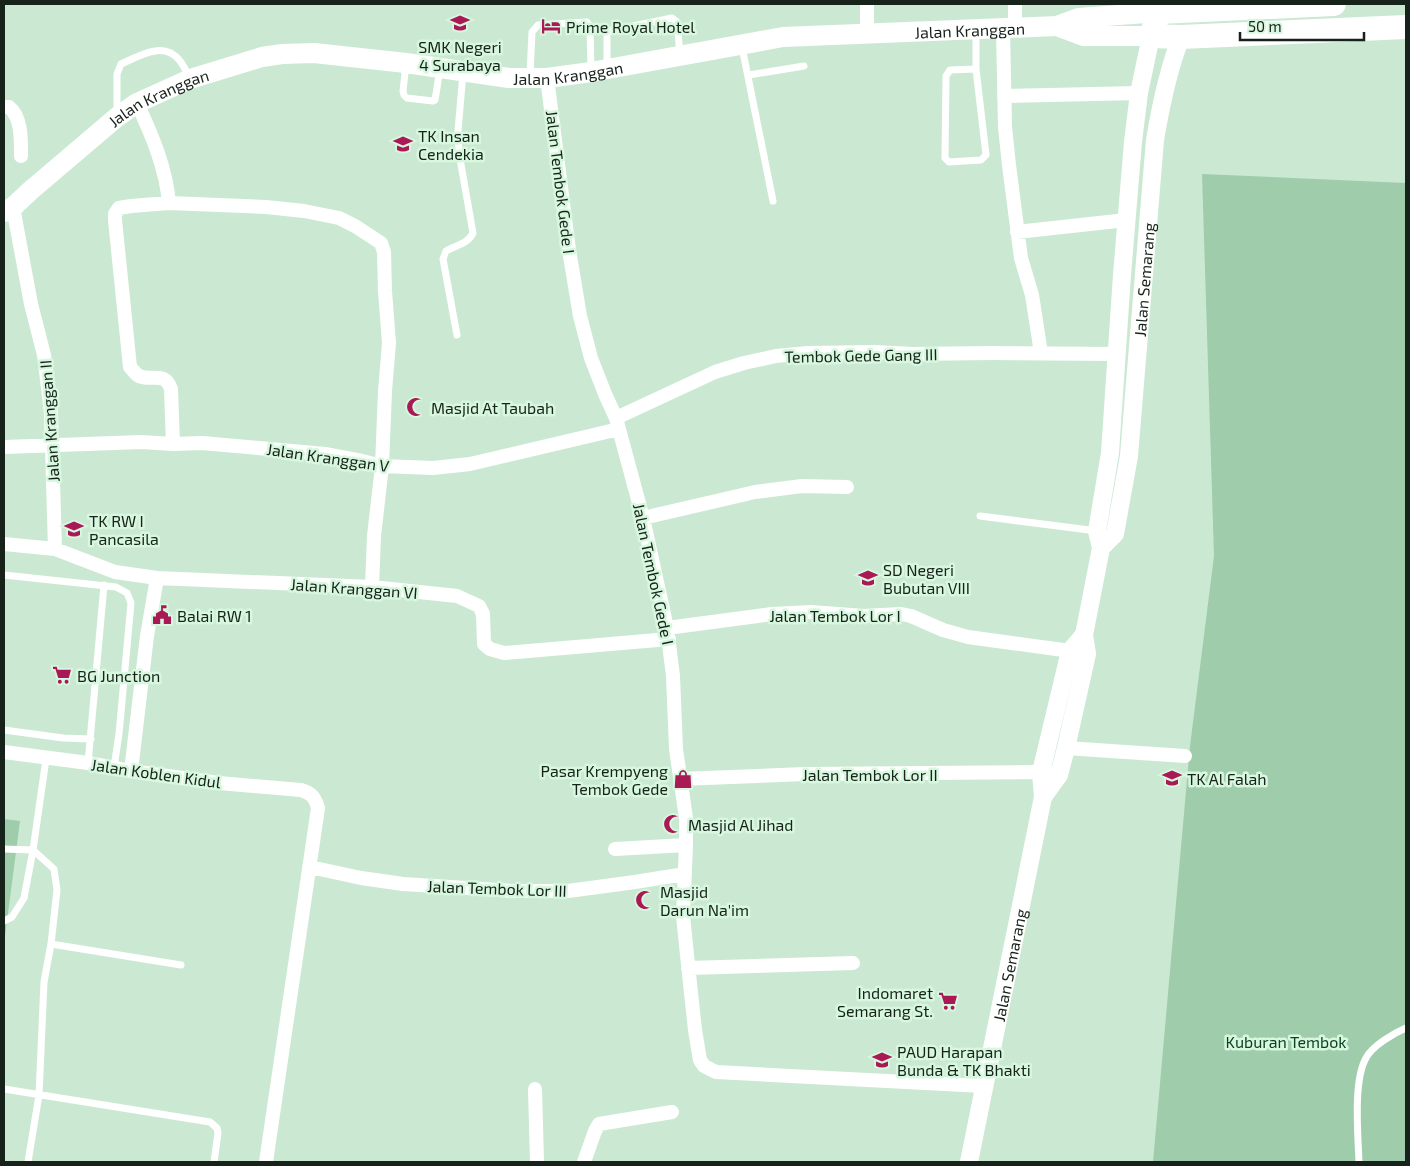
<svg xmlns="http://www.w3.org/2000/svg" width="1410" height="1166" font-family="'Exo 2',sans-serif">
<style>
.green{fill:#9fccab}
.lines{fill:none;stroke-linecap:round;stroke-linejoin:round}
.service{stroke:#fff;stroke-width:7}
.minor{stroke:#fff;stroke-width:14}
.tertiary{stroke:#fff;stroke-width:18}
.secondary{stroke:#fff;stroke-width:20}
.trunk{stroke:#fff;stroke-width:24}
.labels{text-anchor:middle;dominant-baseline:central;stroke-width:5;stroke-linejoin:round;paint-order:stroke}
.poi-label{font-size:16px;fill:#17221a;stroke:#d8f7df;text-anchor:start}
.street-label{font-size:16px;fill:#17221a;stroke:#d8f7df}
.park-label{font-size:16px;fill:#0b4222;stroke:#d8f7df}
</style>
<rect width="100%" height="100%" fill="#cbe9d2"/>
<!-- green -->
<path class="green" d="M1202,174L1406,183V1162H1153L1190,746L1214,556Z
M4,819L20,821L4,944Z"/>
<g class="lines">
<!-- service -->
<path class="service" d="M976,32V69L986,155L981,160L949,162L945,158L946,76L950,70L976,69
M742,47L773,201
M406,64L403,91L404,95L407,98L433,101L435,100L440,69
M607,69V34L609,31L672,18L677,22L680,54
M530,75L532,32L538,25L587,22L590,26L591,71
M749,75L804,66
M117,114V74L121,64C139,56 164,40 180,61C184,66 187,73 190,78
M457,335L443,259L446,251C456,245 468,244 473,233L459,153L458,131L463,73
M980,516L1097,531
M4,575L116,587L127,593L131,603L119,734L114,767
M4,730L63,738L91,739
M88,763L104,585
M4,849L33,850L54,869L57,890L51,944L44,982L39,1095L28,1162
M4,921L12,917L24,898L33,850L46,759
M51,944L181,965
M4,1089L210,1122L217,1128L218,1133L214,1162
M1359,1162C1358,1134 1353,1081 1366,1058C1372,1046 1394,1033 1406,1028"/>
<!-- minor -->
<path class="minor" d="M1015,4V27
M1003,29L1005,127L1009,165L1021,258L1032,295L1041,353
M867,33V4
M547,78L569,250L580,316L591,358L605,394L616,418L643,518L667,628L673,676L676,749L686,818V845L683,916L689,974L695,1030L700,1060L704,1066L716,1072L983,1086
M1004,96L1139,93
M137,103C152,135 166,168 169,203
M4,107H9C22,117 21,141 21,156
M13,207L31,304L44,355L51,413L55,549
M1017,232L1126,220
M616,418L715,372L744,363L776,356L808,353L874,352L912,354L993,353L1117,354
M173,444L171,389C164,370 153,382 139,376C135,374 133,370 130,367L115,220V214L119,208L131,206L169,203L266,207L304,211L339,218L355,226L381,243L384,252L385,291L389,343L385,391L382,466L374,536L372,587
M4,447L141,442L173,444L202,443L325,454L362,461L382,466L433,468L470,464L619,429
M643,518L755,492L802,486L847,487
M4,544L55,549L115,572L157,578L372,587L457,596L479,606L483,614L484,644L490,649L504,653L669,639
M667,628L772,614L811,612L864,616L901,614L911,616L943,630L968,637L1078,652
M1066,748L1185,756
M4,752L88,763L131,771L219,783L301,790C311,793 315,797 318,808L266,1162
M131,771L147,636L157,578
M680,779L805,774L1041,772L1051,774
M615,849L686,845
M310,867L361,878L403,884L513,891H568L635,882L685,874
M688,968L853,963
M535,1089L537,1162
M584,1162L595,1131L599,1124L672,1112"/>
<!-- tertiary -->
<g class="tertiary">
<path id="s1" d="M1101,548L1115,534L1129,456L1155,140C1161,104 1168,70 1181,37"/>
<path d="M1043,797L1059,775L1066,748L1087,654L1084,635L1101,548L1097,531L1110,453L1122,275L1133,142L1139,93L1151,36"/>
<path id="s2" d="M969,1162L1043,797L1041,772L1070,651L1084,635"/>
</g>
<!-- secondary -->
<g class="secondary">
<path d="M1057,26L1084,36H1151"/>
<path id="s3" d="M4,212L13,207L30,191L117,117L137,103L190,79L262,57L282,54L314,53L406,63L509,78H547L591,72L783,37L1057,26L1079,18L1159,12"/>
</g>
<!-- trunk -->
<path class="trunk" d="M1160,4L1159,12L1151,36L1181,37L1406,27
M1159,12L1334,4"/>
</g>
<!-- icons -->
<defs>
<g id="school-bare" transform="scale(1.5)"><path d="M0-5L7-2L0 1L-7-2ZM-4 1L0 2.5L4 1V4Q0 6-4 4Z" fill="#a91955" stroke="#d8f7df" stroke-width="2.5" paint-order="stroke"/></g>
<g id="hotel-bare" transform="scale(1.5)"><path d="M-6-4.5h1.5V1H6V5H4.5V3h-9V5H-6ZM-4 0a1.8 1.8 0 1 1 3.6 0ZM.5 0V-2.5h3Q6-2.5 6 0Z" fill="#a91955" stroke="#d8f7df" stroke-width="2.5" paint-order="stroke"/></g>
<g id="mosque-bare" transform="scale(1.5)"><path d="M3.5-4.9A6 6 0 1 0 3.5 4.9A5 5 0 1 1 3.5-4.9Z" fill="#a91955" stroke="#d8f7df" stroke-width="2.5" paint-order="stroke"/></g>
<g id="civic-bare" transform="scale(1.5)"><path d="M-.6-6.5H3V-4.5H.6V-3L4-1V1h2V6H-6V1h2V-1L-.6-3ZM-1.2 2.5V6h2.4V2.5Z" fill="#a91955" stroke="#d8f7df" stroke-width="2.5" paint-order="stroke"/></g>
<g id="supermarket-bare" transform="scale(1.5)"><path d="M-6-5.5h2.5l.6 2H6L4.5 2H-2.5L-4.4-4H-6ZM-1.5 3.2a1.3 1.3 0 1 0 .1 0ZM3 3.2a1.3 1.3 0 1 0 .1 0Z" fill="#a91955" stroke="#d8f7df" stroke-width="2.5" paint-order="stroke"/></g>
<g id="shop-bare" transform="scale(1.5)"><path d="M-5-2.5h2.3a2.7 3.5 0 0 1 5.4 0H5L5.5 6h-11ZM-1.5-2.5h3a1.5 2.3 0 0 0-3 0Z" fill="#a91955" stroke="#d8f7df" stroke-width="2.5" paint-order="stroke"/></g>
</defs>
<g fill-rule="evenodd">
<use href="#school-bare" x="460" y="23"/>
<use href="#hotel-bare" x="551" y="26"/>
<use href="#school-bare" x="403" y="144"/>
<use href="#mosque-bare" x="416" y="407"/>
<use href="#school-bare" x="74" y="529"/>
<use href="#school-bare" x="868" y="578"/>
<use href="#civic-bare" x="162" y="615"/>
<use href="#supermarket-bare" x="62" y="675"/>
<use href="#school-bare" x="1172" y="778"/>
<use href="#shop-bare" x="683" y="779"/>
<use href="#mosque-bare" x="673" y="824"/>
<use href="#mosque-bare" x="645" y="900"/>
<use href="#supermarket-bare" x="948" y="1001"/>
<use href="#school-bare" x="882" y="1060"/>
</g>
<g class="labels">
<!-- poi labels -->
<g class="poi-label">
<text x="566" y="26">Prime Royal Hotel</text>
<text x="460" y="46" text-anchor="middle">SMK Negeri<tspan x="460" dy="18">4 Surabaya</tspan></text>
<text x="418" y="135">TK Insan<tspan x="418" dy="18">Cendekia</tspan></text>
<text x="431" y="407">Masjid At Taubah</text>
<text x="89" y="520">TK RW I<tspan x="89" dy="18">Pancasila</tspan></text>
<text x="883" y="569">SD Negeri<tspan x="883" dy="18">Bubutan VIII</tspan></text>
<text x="177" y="615">Balai RW 1</text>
<text x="77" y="675">BG Junction</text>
<text x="668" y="770" text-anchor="end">Pasar Krempyeng<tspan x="668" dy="18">Tembok Gede</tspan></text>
<text x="1187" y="778">TK Al Falah</text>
<text x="688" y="824">Masjid Al Jihad</text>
<text x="660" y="891">Masjid<tspan x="660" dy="18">Darun Na'im</tspan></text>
<text x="933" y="992" text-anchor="end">Indomaret<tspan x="933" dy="18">Semarang St.</tspan></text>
<text x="897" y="1051">PAUD Harapan<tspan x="897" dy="18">Bunda &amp; TK Bhakti</tspan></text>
</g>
<!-- street labels -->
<g class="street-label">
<text stroke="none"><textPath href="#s3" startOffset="1019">Jalan Kranggan</textPath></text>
<text stroke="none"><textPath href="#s3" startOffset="614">Jalan Kranggan</textPath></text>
<text stroke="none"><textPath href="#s3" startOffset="194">Jalan Kranggan</textPath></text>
<text transform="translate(561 182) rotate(83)">Jalan Tembok Gede I</text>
<text stroke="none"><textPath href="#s1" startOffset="276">Jalan Semarang</textPath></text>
<text transform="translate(861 355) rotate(-1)">Tembok Gede Gang III</text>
<text transform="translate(49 421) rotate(-94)">Jalan Kranggan II</text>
<text transform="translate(328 457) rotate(8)">Jalan Kranggan V</text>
<text transform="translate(654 574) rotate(78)">Jalan Tembok Gede I</text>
<text transform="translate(354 588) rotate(4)">Jalan Kranggan VI</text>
<text x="835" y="615">Jalan Tembok Lor I</text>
<text transform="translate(156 773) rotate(8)">Jalan Koblen Kidul</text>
<text x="870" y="774">Jalan Tembok Lor II</text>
<text transform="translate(497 888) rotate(2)">Jalan Tembok Lor III</text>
<text stroke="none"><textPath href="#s2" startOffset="201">Jalan Semarang</textPath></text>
</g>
<!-- park labels -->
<g class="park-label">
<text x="1286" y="1041">Kuburan Tembok</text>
</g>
</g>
<!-- border -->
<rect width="1410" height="1166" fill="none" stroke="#17221a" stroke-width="10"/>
<!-- scale -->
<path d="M1240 32v8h124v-8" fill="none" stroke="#17221a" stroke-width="2.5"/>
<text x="1248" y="32" font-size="15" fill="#17221a" stroke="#d8f7df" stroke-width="4" paint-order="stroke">50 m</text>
</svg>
